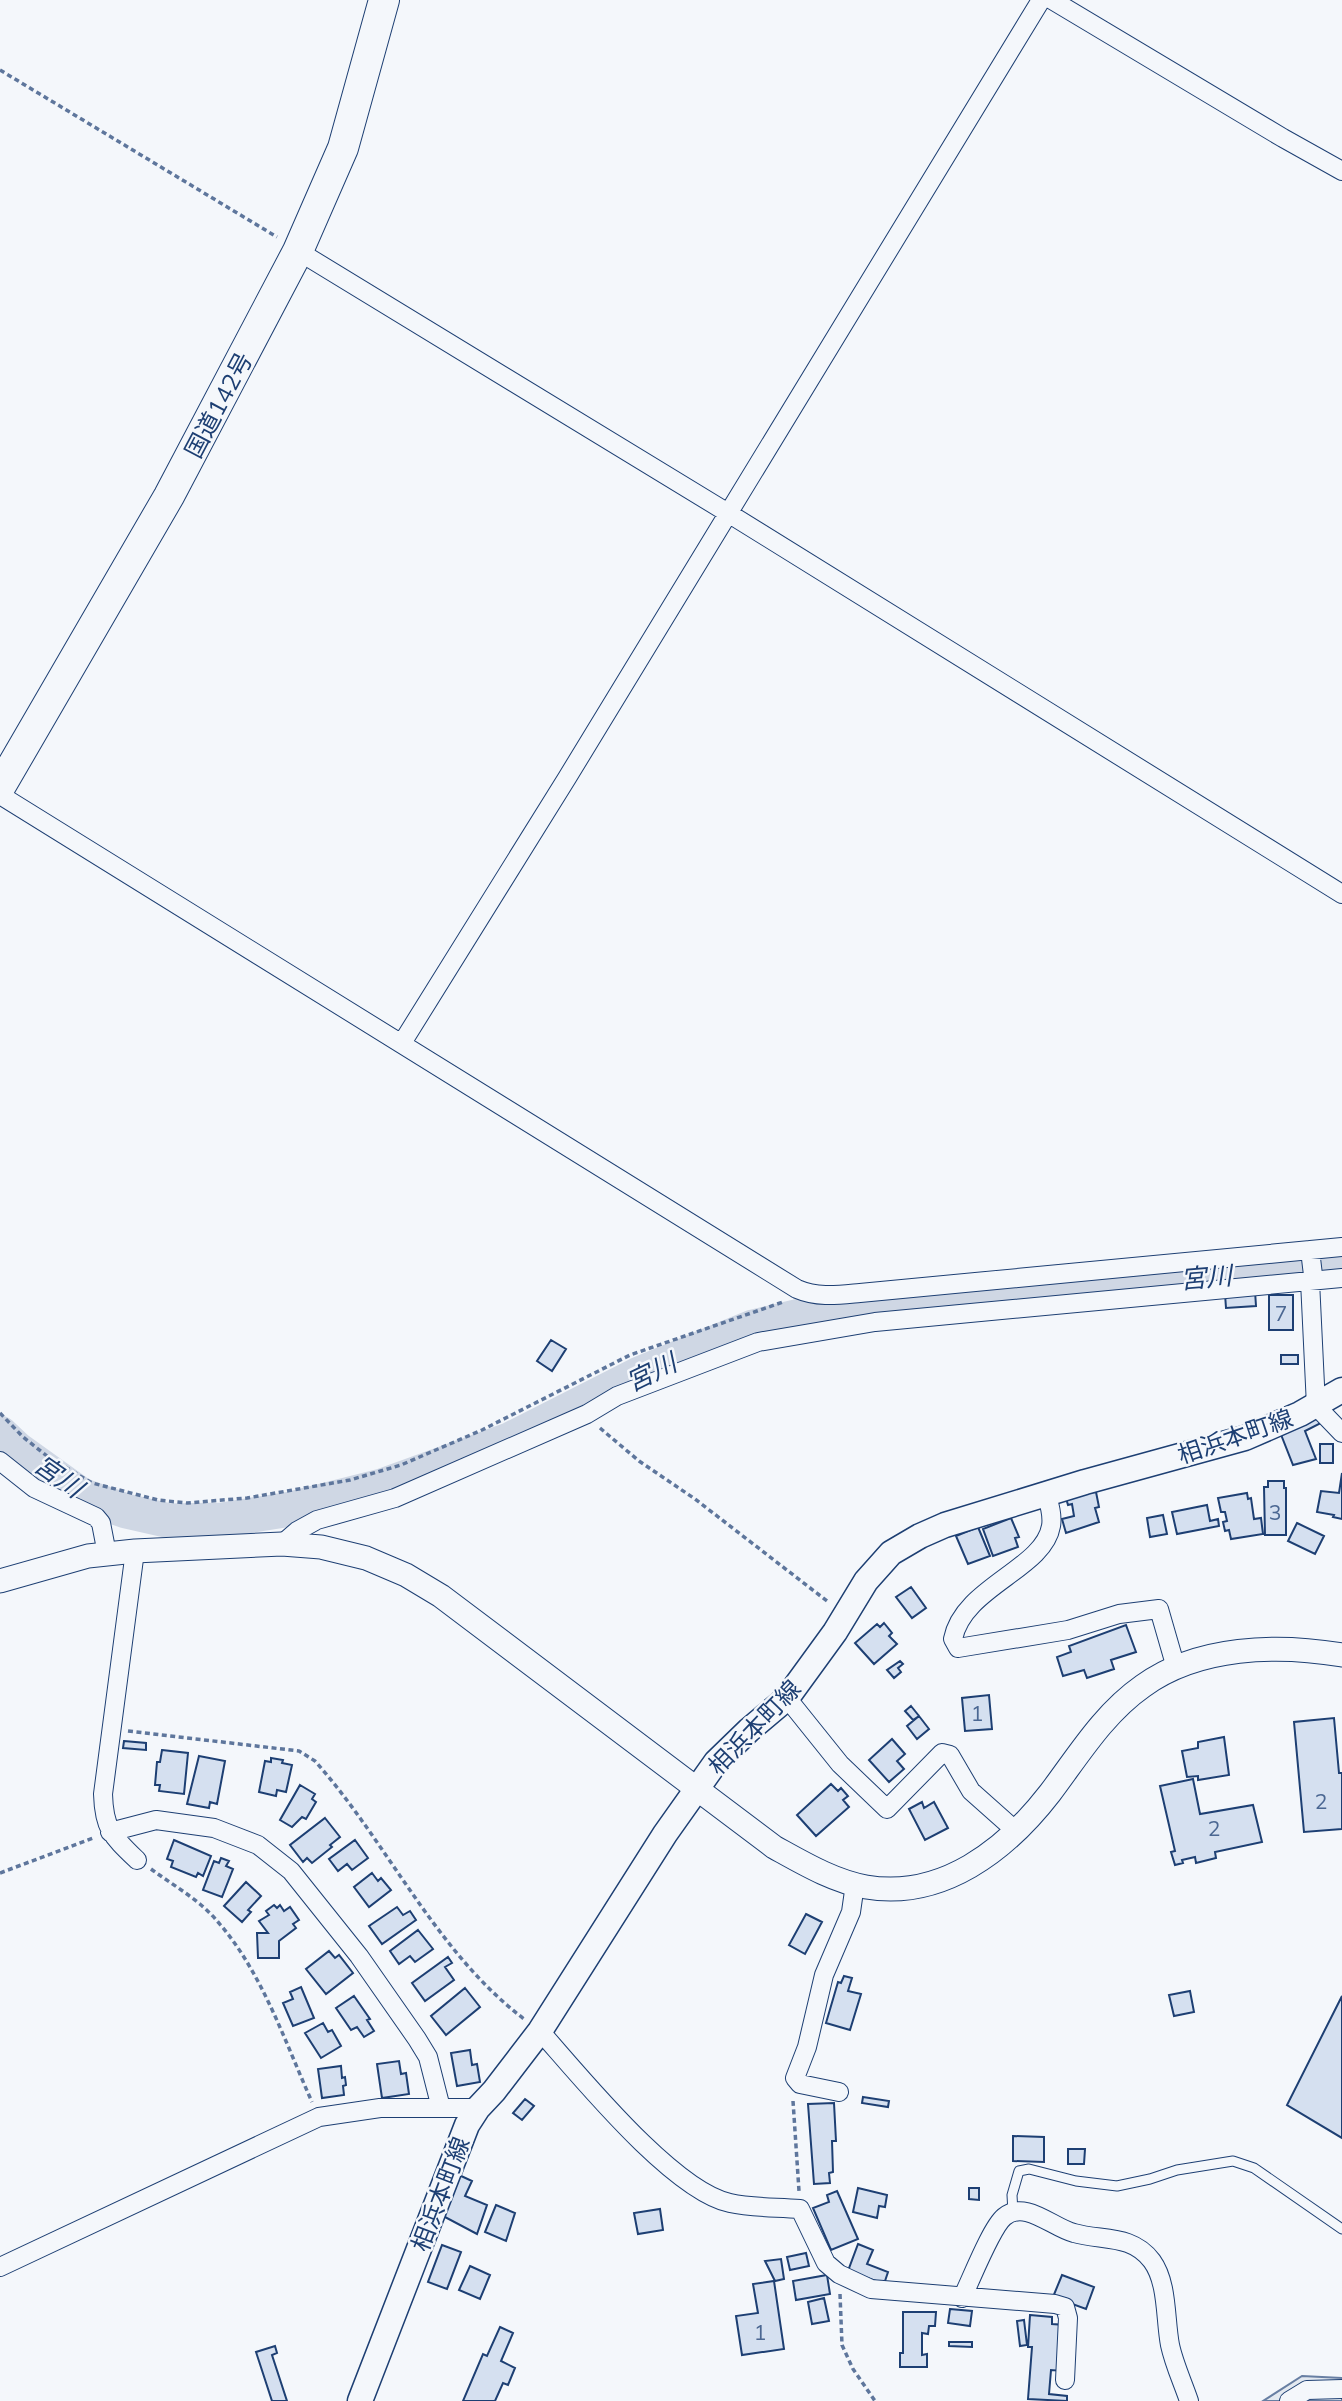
<svg xmlns="http://www.w3.org/2000/svg" width="1342" height="2401" font-family="Mulish,'Noto Sans JP',sans-serif">
<style>
.green{fill:#e3e9f0;stroke:#687fa3;stroke-width:2}
.lines{fill:none;stroke-linecap:round;stroke-linejoin:round}
.river{stroke:#cfd7e4;stroke-width:35}
.building{fill:#d5e0f0;stroke:#1d3f73;stroke-width:2}
.service-casing{stroke:#1d3f73;stroke-width:11}
.minor-casing{stroke:#1d3f73;stroke-width:20}
.tertiary-casing{stroke:#1d3f73;stroke-width:25}
.secondary-casing{stroke:#1d3f73;stroke-width:27}
.trunk-casing{stroke:#1d3f73;stroke-width:32}
.path{stroke:#5e769c;stroke-width:3.5;stroke-dasharray:5 3.5;stroke-linecap:butt}
.service{stroke:#f4f7fb;stroke-width:9}
.minor{stroke:#f4f7fb;stroke-width:18}
.tertiary{stroke:#f4f7fb;stroke-width:23}
.secondary{stroke:#f4f7fb;stroke-width:24}
.trunk{stroke:#f4f7fb;stroke-width:30}
.labels{text-anchor:middle;dominant-baseline:central;stroke-width:5;stroke-linejoin:round;paint-order:stroke}
.number-label{font-size:21px;fill:#4b6792}
.street-label{font-size:24px;fill:#1d3f73;stroke:#f4f7fb}
.water-label{font-size:26px;font-style:italic;fill:#1d3f73;stroke:#f4f7fb}
</style>
<rect width="100%" height="100%" fill="#f4f7fb"/>
<!-- green -->
<path class="green" d="M1302,2376L1342,2378V2401H1263Z"/>
<g class="lines">
<!-- river -->
<path class="river" d="M0,1433L17,1449L81,1495L126,1511L170,1521L222,1520L291,1509L382,1486L509,1440L637,1375L702,1348L753,1327L804,1315L956,1299L1342,1263"/>
</g>
<!-- building -->
<path class="building" d="M1255,1291L1256,1306L1226,1308L1225,1294Z
M1269,1295H1293V1330H1269Z
M551,1340L566,1349L552,1371L537,1361Z
M1281,1355H1298V1364H1281Z
M1314,1414L1321,1423L1305,1431L1316,1459L1293,1465L1280,1432Z
M1320,1444H1333V1463H1320Z
M1342,1473V1519L1333,1517L1334,1515L1317,1512L1321,1491L1339,1493Z
M1268,1481H1284V1488H1286V1535H1265L1264,1487H1268Z
M1096,1492L1099,1507L1095,1508L1099,1522L1066,1533L1062,1519L1074,1516L1072,1504L1068,1505L1065,1495Z
M1247,1493L1248,1499L1251,1498L1254,1519L1261,1518L1263,1534L1231,1539L1229,1530L1225,1531L1223,1522L1227,1521L1225,1512H1221L1218,1498Z
M1207,1505L1210,1521L1218,1519L1219,1526L1177,1534L1172,1512Z
M1163,1515L1167,1534L1150,1537L1147,1518Z
M1011,1518L1019,1537L1015,1538L1018,1547L993,1556L983,1529Z
M1297,1523L1324,1536L1315,1554L1288,1541Z
M978,1527L990,1556L968,1564L956,1536Z
M911,1587L926,1608L912,1618L896,1597Z
M884,1623L892,1633L889,1636L897,1644L874,1664L855,1643L877,1624L880,1627Z
M1126,1625L1136,1652L1111,1660L1114,1669L1087,1678L1084,1670L1063,1676L1057,1657L1071,1652L1069,1646Z
M900,1661L903,1664L898,1668L901,1672L894,1678L887,1670Z
M989,1695L992,1729L965,1731L962,1698Z
M911,1706L919,1716L913,1720L905,1711Z
M919,1716L929,1729L917,1739L907,1726Z
M1334,1718L1339,1773H1342V1829L1304,1832L1294,1722Z
M1224,1737L1229,1775L1198,1780V1776L1187,1777L1182,1751L1198,1748V1742Z
M892,1739L905,1754L897,1761L904,1769L889,1782L869,1760Z
M124,1741L146,1743V1750L123,1748Z
M162,1750L188,1753L184,1794L159,1791L160,1785H155L157,1762H160Z
M199,1756L225,1761L217,1804L210,1802L209,1808L187,1804Z
M271,1758L283,1760L282,1763L292,1765L286,1792L277,1790L276,1796L259,1792L265,1761L271,1762Z
M1193,1779L1200,1814L1253,1805L1262,1842L1215,1852L1216,1858L1196,1863L1195,1857L1182,1860L1183,1863L1175,1865L1171,1852L1175,1851L1160,1786Z
M831,1784L838,1791L841,1788L848,1796L843,1800L849,1807L816,1836L797,1815Z
M300,1785L315,1794L312,1799L316,1802L306,1819L302,1817L292,1827L280,1820Z
M922,1802L924,1808L934,1802L948,1828L925,1840L909,1809Z
M325,1818L340,1837L330,1845L332,1847L312,1863L307,1858L303,1862L290,1845Z
M174,1840L211,1856L203,1876L198,1873L196,1877L171,1867L173,1861L167,1859Z
M355,1840L368,1858L352,1870L347,1864L338,1871L329,1859Z
M221,1858L229,1861L226,1866L233,1869L222,1897L203,1890L214,1861L219,1863Z
M372,1873L378,1881L381,1878L391,1890L369,1907L354,1887Z
M246,1882L261,1896L248,1910L251,1912L242,1922L224,1906Z
M274,1905L277,1908L280,1905L284,1911L290,1907L299,1920L293,1924L296,1928L279,1941V1958H258L257,1933H268L259,1921L269,1915L266,1911Z
M397,1907L403,1915L410,1911L416,1920L382,1944L369,1926Z
M806,1914L822,1922L805,1954L789,1945Z
M418,1930L433,1949L415,1962L410,1956L399,1964L390,1951Z
M329,1951L335,1958L339,1955L353,1973L326,1994L306,1969Z
M448,1957L452,1963L445,1967L454,1980L425,2001L412,1983Z
M844,1976L852,1978L848,1991L861,1994L850,2030L826,2023L838,1982L841,1983Z
M301,1987L314,2018L293,2026L283,2003L293,1999L290,1992Z
M465,1988L480,2007L446,2035L431,2016Z
M1190,1991L1194,2012L1174,2016L1169,1995Z
M354,1996L370,2019L367,2020L374,2031L364,2037L357,2027L351,2030L336,2008Z
M1342,1996V2138L1287,2105Z
M323,2023L328,2032L332,2030L341,2046L321,2058L305,2033Z
M470,2050L472,2065L477,2064L480,2082L457,2086L451,2053Z
M399,2061L401,2074L406,2073L409,2094L382,2098L377,2064Z
M341,2066L342,2078L345,2077L346,2085L343,2086L344,2095L322,2098L318,2069Z
M863,2097L889,2101L888,2107L862,2103Z
M525,2099L534,2106L522,2120L513,2113Z
M834,2103L836,2141H832L833,2172L829,2173L830,2183L814,2184L808,2104Z
M1013,2136L1044,2137V2162L1013,2161Z
M1068,2149H1085L1084,2164H1068Z
M459,2175L472,2181L465,2196L487,2205L477,2234L443,2216Z
M858,2188L887,2195L885,2207L879,2206L877,2218L853,2212Z
M969,2188H979V2200L969,2199Z
M837,2191L858,2239L831,2250L813,2208L829,2202L827,2195Z
M496,2205L515,2213L506,2241L485,2232Z
M660,2209L663,2230L638,2234L634,2213Z
M858,2244L873,2250L867,2264L888,2272L884,2284L848,2271Z
M442,2245L461,2252L447,2289L428,2282Z
M806,2253L809,2266L790,2270L787,2257Z
M781,2259L784,2279L775,2281L765,2261Z
M470,2266L490,2275L480,2299L459,2290Z
M827,2275L830,2294L796,2300L793,2281Z
M1062,2275L1094,2287L1086,2309L1053,2297Z
M774,2281L784,2349L742,2355L736,2316L758,2313L753,2284Z
M824,2298L829,2321L812,2324L808,2302Z
M950,2309L972,2311L970,2326L948,2323Z
M903,2312H936L935,2326H929L928,2334L922,2333V2355L927,2354V2367H900V2353H903Z
M1030,2315L1052,2317V2324L1066,2325L1063,2371L1051,2370L1049,2394L1067,2396V2401L1028,2399L1032,2347H1028Z
M1024,2320L1027,2345L1020,2346L1017,2321Z
M500,2327L513,2333L501,2361L515,2368L508,2385L503,2383L495,2401H463L483,2354L487,2356Z
M949,2342H972V2347L949,2346Z
M275,2346L277,2353L272,2355L287,2401H272L256,2352Z"/>
<g class="lines">
<!-- service casing -->
<g class="service-casing">
<path id="service" d="M1013,2213L1012,2195L1019,2171L1029,2169L1076,2181L1117,2186L1150,2179L1177,2170L1233,2161L1254,2168L1342,2229"/>
</g>
<!-- minor casing -->
<g class="minor-casing">
<path id="minor" d="M1052,0L1283,138L1342,171
M298,251L728,513L1342,894
M0,795L797,1289C818,1298 838,1295 860,1293L1342,1247
M402,1043L567,778L1041,0
M1310,1250L1313,1275L1310,1281L1316,1406L1342,1433
M0,1461L34,1488L96,1517L101,1523L107,1554
M1046,1493C1049,1503 1053,1515 1051,1526C1044,1569 963,1587 953,1639L958,1648L1068,1630L1119,1614L1159,1609L1176,1668
M282,1544L297,1531L317,1520L395,1498L587,1414L617,1396L758,1342L875,1322L1342,1278
M135,1551L103,1794C104,1829 112,1836 137,1860
M787,1698L840,1764L887,1809L942,1753L950,1755L971,1791L1016,1831
M110,1832L156,1820L214,1828L258,1845L291,1871L359,1956L417,2039L428,2057L441,2108
M540,2031C580,2076 673,2191 730,2203C752,2208 777,2207 800,2209L826,2263L839,2274L871,2289L1055,2304L1065,2307L1068,2318L1065,2380
M839,2092L800,2084L795,2078L807,2047L824,1975L851,1912L855,1884
M0,2267L319,2117L380,2108H478
M962,2298C971,2280 991,2228 1004,2217C1025,2199 1053,2228 1074,2233C1102,2241 1132,2234 1152,2261C1168,2283 1165,2319 1170,2345C1174,2364 1183,2383 1189,2401
M1289,2401L1307,2390L1342,2389"/>
</g>
<!-- tertiary casing -->
<g class="tertiary-casing">
<path id="tertiary" d="M0,1581L88,1556L135,1551L282,1544L321,1547L366,1558L406,1575L441,1596L774,1847C803,1863 833,1881 866,1887C942,1900 1006,1850 1050,1793C1078,1756 1103,1714 1143,1686C1198,1646 1277,1644 1342,1655"/>
</g>
<!-- secondary casing -->
<g class="secondary-casing">
<path id="secondary" d="M360,2401L467,2125L478,2108L494,2091L540,2031L665,1834L716,1762L749,1730L787,1698L835,1632L866,1581L891,1553L920,1536L945,1525L1085,1482L1245,1438L1300,1414L1342,1390"/>
</g>
<!-- trunk casing -->
<g class="trunk-casing">
<path id="trunk" d="M0,787L169,496L298,251L343,148L384,0"/>
</g>
<!-- path -->
<path class="path" d="M0,70L277,237
M0,1413L23,1437L47,1456L92,1483L158,1500L187,1503L247,1498L350,1480L401,1465L482,1430L630,1355L783,1302
M600,1428L639,1461L695,1499L827,1601
M128,1731L299,1751L315,1761C388,1843 435,1951 524,2019
M151,1869C174,1886 200,1900 218,1922C262,1972 285,2042 312,2102
M0,1873L93,1838
M793,2101L799,2191
M840,2294L842,2345L853,2369L875,2401"/>
<!-- service -->
<use href="#service" class="service"/>
<!-- minor -->
<use href="#minor" class="minor"/>
<!-- tertiary -->
<use href="#tertiary" class="tertiary"/>
<!-- secondary -->
<use href="#secondary" class="secondary"/>
<!-- trunk -->
<use href="#trunk" class="trunk"/>
</g>
<g class="labels">
<!-- number labels -->
<g class="number-label">
<text x="1281" y="1313">7</text>
<text x="1275" y="1512">3</text>
<text x="977" y="1713">1</text>
<text x="1321" y="1801">2</text>
<text x="1214" y="1828">2</text>
<text x="760" y="2332">1</text>
</g>
<!-- street labels -->
<g class="street-label">
<text transform="translate(218 405) rotate(-62)">国道142号</text>
<text transform="translate(1235 1436) rotate(-19)">相浜本町線</text>
<text transform="translate(754 1727) rotate(-46)">相浜本町線</text>
<text transform="translate(440 2194) rotate(-69)">相浜本町線</text>
</g>
<!-- water labels -->
<g class="water-label">
<text transform="translate(1206 1277) rotate(-5)">宮川</text>
<text transform="translate(651 1372) rotate(-26)">宮川</text>
<text transform="translate(59 1476) rotate(35)">宮川</text>
</g>
</g>
</svg>
